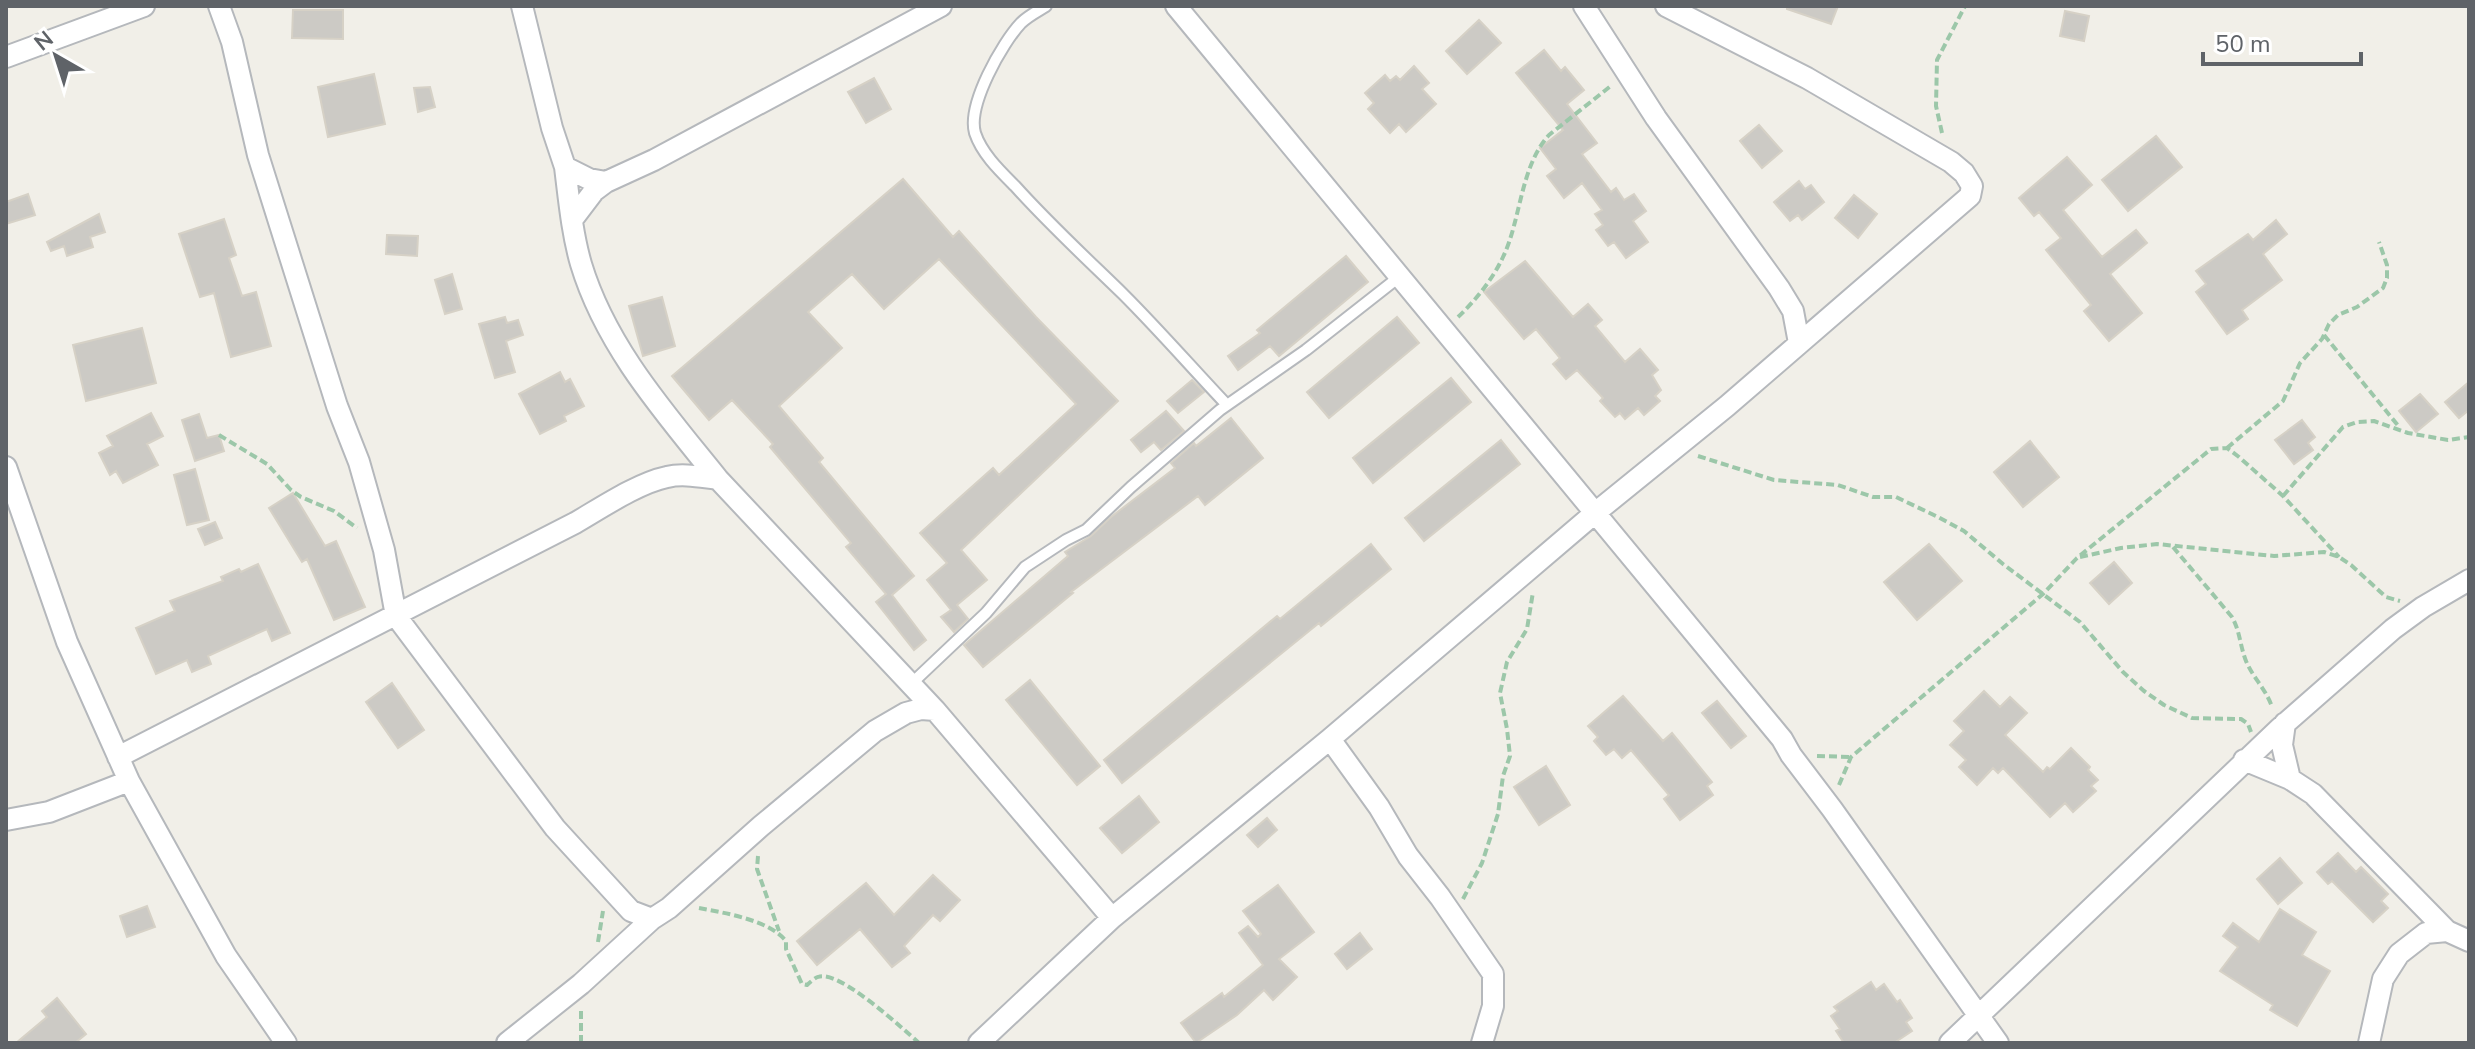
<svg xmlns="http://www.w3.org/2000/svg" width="2475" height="1049" font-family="'Nunito Sans',sans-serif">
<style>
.building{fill:#cccac5;stroke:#d6d1c6;stroke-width:2}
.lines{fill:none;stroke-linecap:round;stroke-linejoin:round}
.lane-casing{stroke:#b5b8bc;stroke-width:14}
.street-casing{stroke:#b5b8bc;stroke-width:24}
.path{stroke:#9cc7a9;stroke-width:4;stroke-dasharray:8 4;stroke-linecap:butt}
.lane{stroke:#fff;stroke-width:10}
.street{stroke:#fff;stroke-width:20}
</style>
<rect width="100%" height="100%" fill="#f1efe8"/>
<!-- building -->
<path class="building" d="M1787,6H1838L1831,24L1787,9Z
M293,10H343V39L292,38Z
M2065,11L2089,16L2084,41L2060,36Z
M1479,20L1501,43L1467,74L1446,51Z
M1544,50L1561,71L1565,67L1584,90L1567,104L1597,143L1582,154L1611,192L1616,188L1624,200L1634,194L1646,211L1633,221L1648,242L1626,258L1614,242L1608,246L1596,230L1603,225L1595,214L1602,210L1582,183L1564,198L1547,176L1556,169L1540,148L1563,130L1516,73Z
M1414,66L1429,83L1422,89L1436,104L1406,132L1399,124L1390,133L1368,109L1374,103L1365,93L1385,75L1390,81L1396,76L1400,80Z
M374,74L385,124L328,137L318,87Z
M874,78L891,109L866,123L848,92Z
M430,87L435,107L418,112L414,88Z
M1759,125L1782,151L1762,168L1740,141Z
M2156,136L2182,167L2128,211L2102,180Z
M2067,157L2092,185L2063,210L2102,257L2136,230L2147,243L2110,274L2142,313L2109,341L2084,311L2091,305L2046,250L2061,238L2039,212L2034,216L2019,198Z
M903,179L953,237L959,231L1036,317L1118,401L961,550L987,580L957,605L968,619L954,632L941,617L951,610L927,580L947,563L920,533L993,468L999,475L1076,404L939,259L884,309L852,274L808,312L842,348L779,406L823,458L819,462L914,576L892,595L926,640L914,650L876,602L886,594L846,547L851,543L770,447L773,444L732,400L709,420L672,376Z
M1799,181L1805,189L1811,185L1824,202L1802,220L1798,215L1790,221L1774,202Z
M28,194L35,215L6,224V202Z
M1854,195L1877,214L1858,238L1835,218Z
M99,214L105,232L90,237L93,247L67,256L64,246L51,251L47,242Z
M224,219L236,255L229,258L242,296L256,292L271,346L231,357L214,293L200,297L179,234Z
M2276,220L2287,234L2263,254L2282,280L2242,310L2248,319L2227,334L2196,292L2206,284L2196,271L2248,234L2253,240Z
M387,235L418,236L417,256L386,254Z
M1346,256L1368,282L1279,356L1270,346L1238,370L1228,356L1260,333L1257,330Z
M1525,261L1573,317L1588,304L1602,320L1595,326L1625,362L1640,349L1658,370L1652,375L1661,390L1655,396L1660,401L1644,415L1638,408L1625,419L1620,413L1615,417L1600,401L1603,398L1577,370L1566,379L1553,364L1560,358L1536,329L1524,339L1484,292Z
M452,274L462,309L445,314L435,280Z
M662,297L675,346L643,356L629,306Z
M505,317L507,323L518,320L523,335L506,341L515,372L495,378L479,324Z
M1397,317L1419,343L1329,418L1307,392Z
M142,328L156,383L86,401L73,345Z
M560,372L565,382L570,379L584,406L564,416L566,421L540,434L519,394Z
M1451,378L1471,402L1373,483L1353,458Z
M1192,380L1204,392L1178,413L1167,401Z
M2469,382V410L2459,418L2445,402Z
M2420,394L2438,414L2416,432L2399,411Z
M1166,411L1184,431L1161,450L1154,442L1141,452L1131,440Z
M151,413L163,436L147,444L158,465L123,483L116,471L110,475L99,453L113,446L107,436Z
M199,414L207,438L219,435L224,451L195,461L182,420Z
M1231,418L1263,458L1205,505L1198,496L1071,592L1073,593L983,667L964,645L1068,556L1065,552L1091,536L1111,517L1175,468L1171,463L1194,443L1196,446Z
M2302,420L2315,437L2308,443L2313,450L2294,464L2275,440Z
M1501,440L1520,464L1424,541L1405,518Z
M2030,441L2059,477L2023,507L1994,472Z
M195,469L209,520L187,525L174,475Z
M293,493L325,546L336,541L365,607L334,620L307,559L302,562L269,508Z
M215,522L222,538L205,545L198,529Z
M1371,544L1391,569L1321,626L1319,623L1122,783L1104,760L1277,616L1280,619Z
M1929,544L1962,581L1917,620L1884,582Z
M2114,562L2132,583L2109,604L2090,583Z
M258,564L290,633L272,641L267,629L208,656L211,664L192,672L187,660L156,674L136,628L175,611L170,601L223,581L221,577L239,569L241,572Z
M1030,680L1100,766L1077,785L1006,700Z
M392,683L424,730L398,748L366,702Z
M1984,691L2000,707L2010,697L2027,713L2005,735L2043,772L2047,767L2050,769L2071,748L2090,767L2088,770L2098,780L2091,786L2096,791L2073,812L2065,803L2050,817L2003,768L1998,773L1993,768L1977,785L1959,767L1966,760L1950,745L1964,731L1954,721Z
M1623,696L1663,741L1672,733L1712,782L1707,786L1713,795L1680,820L1664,799L1669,795L1631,750L1622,758L1614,749L1606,755L1594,741L1598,737L1588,726Z
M1717,701L1746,736L1731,748L1702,713Z
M1546,766L1570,805L1539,825L1514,787Z
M1139,796L1159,822L1122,853L1100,828Z
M1267,818L1277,830L1258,847L1247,835Z
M2338,853L2356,872L2361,867L2388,894L2381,901L2388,908L2373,922L2332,881L2328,884L2317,872Z
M2280,858L2302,883L2278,904L2257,879Z
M933,875L960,900L940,921L933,915L904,946L910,953L892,967L860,929L817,965L797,941L866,883L894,915Z
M1278,885L1314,932L1279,959L1297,977L1273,1000L1264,990L1237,1015L1196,1043L1181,1023L1222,993L1224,997L1263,965L1239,933L1248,926L1258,937L1261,934L1243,911Z
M147,906L155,927L127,937L120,916Z
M2280,909L2316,932L2302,955L2330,971L2297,1026L2270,1010L2273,1005L2220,971L2238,947L2223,936L2233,923L2259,942Z
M1360,933L1372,949L1347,969L1335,954Z
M1871,982L1876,990L1884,984L1897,1002L1900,1000L1912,1018L1906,1022L1912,1031L1894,1043H1844L1836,1031L1840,1029L1831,1016L1838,1011L1834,1007Z
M57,998L86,1034L75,1043H16L47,1017L42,1011Z"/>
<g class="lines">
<!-- lane casing -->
<g class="lane-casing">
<path id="lane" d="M1046,6C1038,11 1028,16 1021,23C1002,43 967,105 975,133C982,154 1000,171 1015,186C1049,224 1086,258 1123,294C1159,330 1192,368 1227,405
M911,684L986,613L1025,567L1066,540L1086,530L1131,487L1220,410L1306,350L1399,277"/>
</g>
<!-- street casing -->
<g class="street-casing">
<path id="street" d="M219,6L232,42L258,155L337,406L359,462L384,550L396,616L555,828L631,911L652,919
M522,6L552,128L565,167L589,179L606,182L654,160L941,6
M1176,6L1782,739L1791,755L1832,809L1998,1043
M1584,6L1656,118L1779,288L1793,311L1799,343
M6,57L144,6
M565,167C569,199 572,233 581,264C606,347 665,413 718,479
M572,220L594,191L606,182
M6,467L67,642L129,781L226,956L286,1043
M2285,723L2282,745L2290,779
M1330,739L1379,807L1408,856L1440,897L1493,974V1006L1482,1043
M118,757L575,523C601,508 638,483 667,477C683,473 701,477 718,479L935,710
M2244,760L2290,779L2313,794L2447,931L2469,941
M6,820L49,812L129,781
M507,1043L581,984L652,919L669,908L761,826L875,731L906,713L921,709L935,710L1112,918
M979,1043L1112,918L1330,739L1595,513L1727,406L1970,196L1972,186L1964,173L1951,162L1807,78L1666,6
M1950,1043L2280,728L2393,629L2423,607L2469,580
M2369,1043L2383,979L2399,954L2426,933L2447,931"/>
</g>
<!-- path -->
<path class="path" d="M1942,133L1936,106L1937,60L1965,6
M1458,317C1475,301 1493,279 1503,257C1521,220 1520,167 1549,135L1612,85
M2324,335L2400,428
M219,435L267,464L291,490L301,497L334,511L357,528
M2227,448L2283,401L2300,363L2322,339L2329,324L2338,315L2357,307L2383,288L2387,278V265L2379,242
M1698,456L1774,480L1838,485L1873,497H1896L1938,517L1964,531L2003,564L2080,622L2123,672L2144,691L2164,705L2192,718L2241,719L2248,724L2251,732
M2283,496L2343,427L2357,422L2374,421L2408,433L2448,440L2469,437
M2173,547L2232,617C2240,631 2240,646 2246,661C2253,678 2266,689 2272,707
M2080,557L2121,548L2157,544L2274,556L2324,552L2339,557L2351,565L2386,597L2400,601
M1817,756L1851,757
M1839,785L1851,757L2043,594L2077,558L2211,449L2227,448L2239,457L2283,496L2339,557
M758,856L757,869L779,931
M1463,899L1482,863L1498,814L1503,776L1510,756L1507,729L1500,693L1507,662L1527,629L1533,592
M699,908C725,913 769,920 786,941V949L802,984L807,985C809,983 816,977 818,977C839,969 903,1029 919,1043
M598,942L603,911
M581,1011V1043"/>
<!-- lane -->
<use href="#lane" class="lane"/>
<!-- street -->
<use href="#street" class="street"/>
</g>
<!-- border -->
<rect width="2475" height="1049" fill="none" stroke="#5f6368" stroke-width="16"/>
<!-- north arrow -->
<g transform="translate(56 56) rotate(321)" stroke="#ffffff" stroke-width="6" paint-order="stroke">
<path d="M0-6L14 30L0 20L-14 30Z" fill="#5f6368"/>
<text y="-12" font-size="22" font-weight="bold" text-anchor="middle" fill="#5f6368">N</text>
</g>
<!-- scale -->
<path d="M2203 52v12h158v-12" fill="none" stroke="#5f6368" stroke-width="4"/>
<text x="2215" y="52" font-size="24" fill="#5f6368" stroke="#ffffff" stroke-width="6" paint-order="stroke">50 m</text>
</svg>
